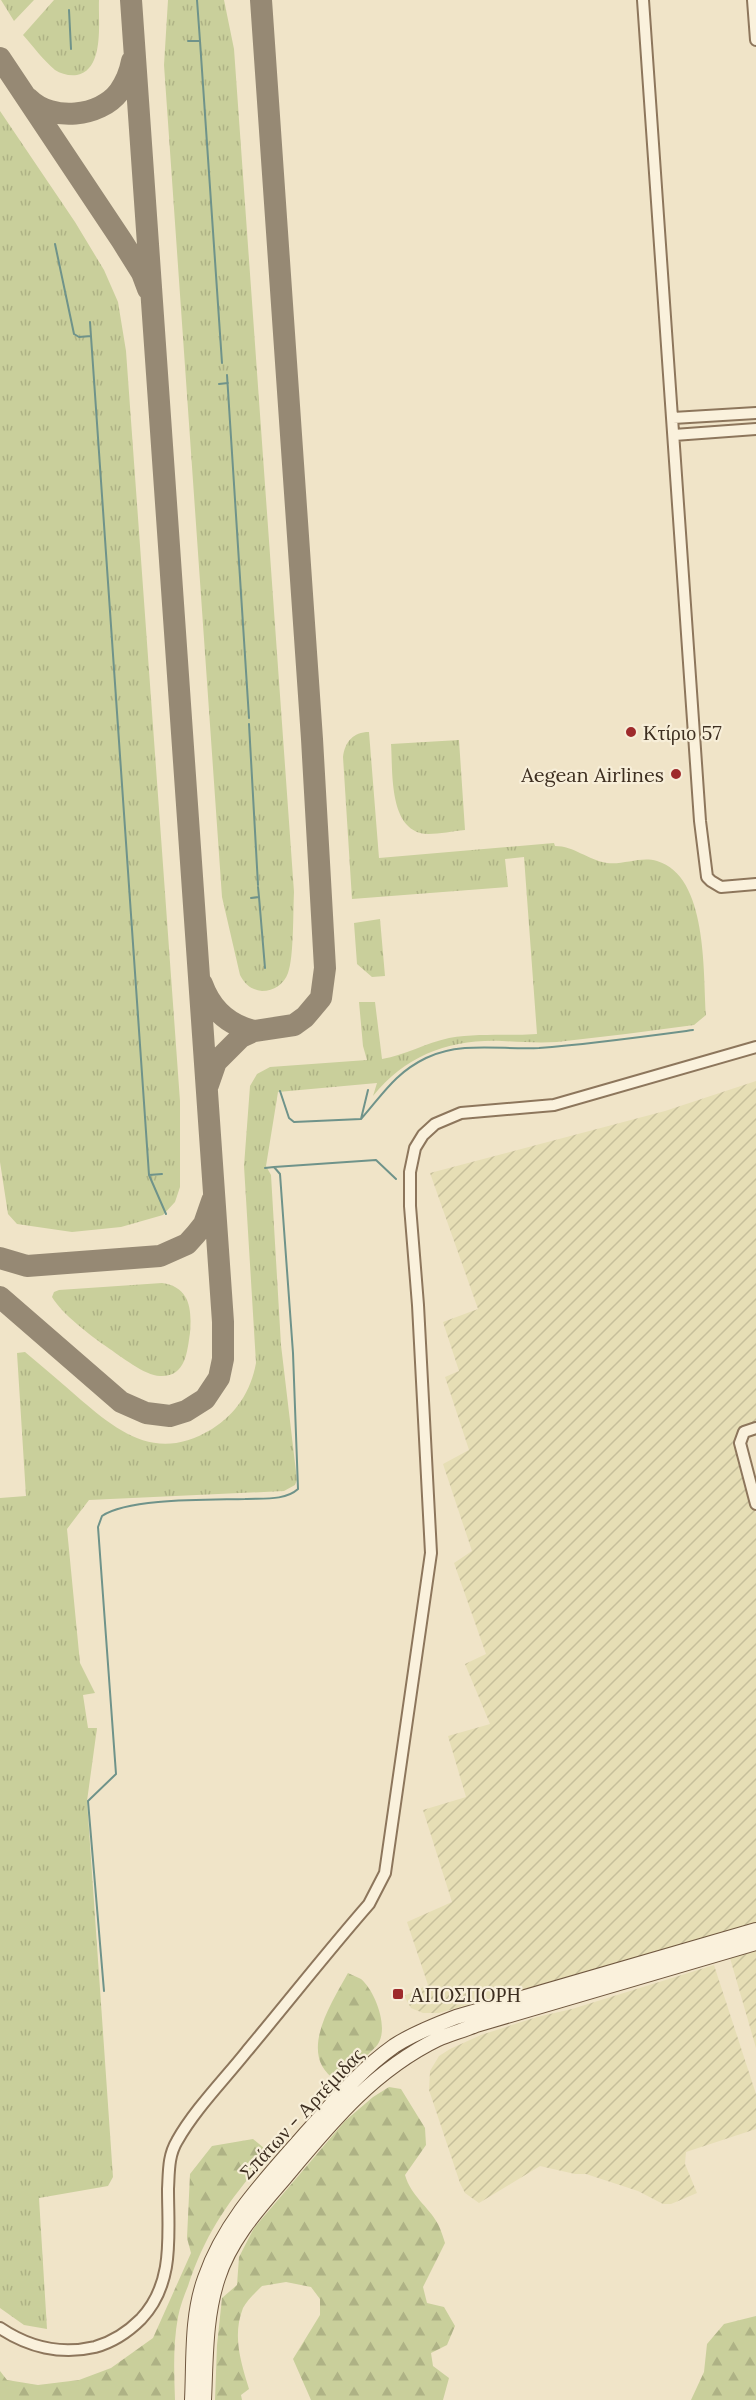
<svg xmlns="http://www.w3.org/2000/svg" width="756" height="2400" font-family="Lora,serif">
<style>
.farmland{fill:url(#farmland-furrows)}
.grass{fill:url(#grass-tufts)}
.forest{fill:url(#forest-firs)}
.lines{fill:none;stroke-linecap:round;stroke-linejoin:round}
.stream{stroke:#6f938a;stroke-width:2}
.taxiway{stroke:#968974;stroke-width:22}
.street-casing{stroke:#8d765c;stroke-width:14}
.secondary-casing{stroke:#6f573f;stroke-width:16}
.street{stroke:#faf1dc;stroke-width:10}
.secondary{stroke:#faf1dc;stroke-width:14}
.poi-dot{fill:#9e2a2b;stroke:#f7eed8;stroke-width:2}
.labels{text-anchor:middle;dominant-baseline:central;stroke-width:4.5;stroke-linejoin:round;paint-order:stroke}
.poi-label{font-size:20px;fill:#3d2e20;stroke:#f7eed8;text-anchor:start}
.street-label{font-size:20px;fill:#3d2e20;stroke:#f7eed8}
</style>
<defs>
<pattern id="farmland-furrows" width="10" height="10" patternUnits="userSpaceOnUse" patternTransform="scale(1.5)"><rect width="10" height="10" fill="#e6deb5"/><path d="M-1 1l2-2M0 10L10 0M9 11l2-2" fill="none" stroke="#c6bf9b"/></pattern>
<pattern id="grass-tufts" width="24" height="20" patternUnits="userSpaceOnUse" patternTransform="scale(1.5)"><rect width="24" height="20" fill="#c9cf9b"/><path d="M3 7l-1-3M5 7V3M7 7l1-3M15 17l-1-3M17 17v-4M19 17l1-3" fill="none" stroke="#aeb285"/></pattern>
<pattern id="forest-firs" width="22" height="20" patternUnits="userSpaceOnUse" patternTransform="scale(1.5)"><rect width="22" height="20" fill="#c9cf9b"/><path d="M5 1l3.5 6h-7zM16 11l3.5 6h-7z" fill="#aeb285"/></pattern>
</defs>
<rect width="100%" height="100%" fill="#f0e4c8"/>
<!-- farmland -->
<path class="farmland" d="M756,1081V1426L744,1429L750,1496L756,1514V1923L439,2013H423L411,2008L404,1996L428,1985L407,1922L452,1902L423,1810L466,1797L448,1736L490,1724L465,1664L486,1654L454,1563L472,1551L443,1464L469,1450L445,1377L459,1371L443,1322L478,1309L430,1173L665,1111Z
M756,1951V2048L730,1958Z
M714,1965L756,2094V2129L686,2152L685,2164L697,2193L671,2204H663L638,2191L586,2174H575L540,2166L479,2203L465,2193L460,2183L429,2090L430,2071L439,2056L450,2049L481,2035L537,2017L572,2009Z"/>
<!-- grass -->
<path class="grass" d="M1,0H34L14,21Z
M54,0H99C98,21 105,69 77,75C69,76 61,74 55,70C43,60 33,46 23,35Z
M168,0H224L234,49L294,892C293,911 294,958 288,973C284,984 274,991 262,991C252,990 245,985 240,975L222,897L164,65Z
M0,111L75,222L104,270L118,302L126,351L180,1101V1187L175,1202L163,1215L121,1227L72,1232L17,1224L8,1214L0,1162Z
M369,732L379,858L554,843L555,846C574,846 588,860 607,863C624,865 641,856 657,861C708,876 703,972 706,1015L694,1025C649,1031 603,1037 557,1042C539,1043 521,1042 502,1041C450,1039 406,1055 373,1096L377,1083L278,1092L266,1166L271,1175L281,1345L297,1480L295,1485L284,1491L89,1500L67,1529L80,1663L95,1693L83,1695L88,1728H97L87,1801L113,2177L108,2186L39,2198L47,2329L24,2325L0,2308V1498L26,1496L17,1353L25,1352C44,1368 63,1384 81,1400C121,1434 158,1462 212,1429C236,1414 251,1391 256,1363L244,1166L250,1086L257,1074L270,1067L367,1060L363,1046L359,1002H375L382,1059C405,1055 426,1043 449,1038C478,1033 507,1036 537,1034L524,857L505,859L508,887L352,899L343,757C345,742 353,732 369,732Z
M459,740L465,830C453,831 440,834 428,834C388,833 393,771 391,744Z
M380,919L385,976L372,977L357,964L354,923Z
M162,1283C190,1287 192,1309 190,1333C187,1352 186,1377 160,1376C145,1376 119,1355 107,1347C91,1336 62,1314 52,1297L54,1292L59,1290Z"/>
<!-- forest -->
<path class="forest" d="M348,1973C352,1975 357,1977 361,1979C375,1991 389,2027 378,2044C375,2049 342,2078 337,2081C296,2056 331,2004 348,1973Z
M389,2087L401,2089L425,2128L426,2145L405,2175C411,2196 428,2206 438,2224C441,2230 443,2237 445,2243L423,2287L427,2303L444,2307L455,2326L447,2345L431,2353L433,2366L449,2378L443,2400H311L293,2359L320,2315V2299L311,2287L286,2282L262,2286C256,2292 247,2300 243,2308C232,2336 241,2362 249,2389L241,2395L242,2400H215L217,2345L222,2298L237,2285L239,2257L254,2228L345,2121L373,2097Z
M253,2139L270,2153C231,2198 207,2229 188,2286C184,2296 180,2306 178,2317C173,2344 174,2372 175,2400H0V2371L7,2380L38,2385L79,2380L111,2368L153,2338L191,2253L187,2238L190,2174L212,2146Z
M756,2316V2400H691L704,2372L707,2344L724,2324Z"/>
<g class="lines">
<!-- stream -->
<path class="stream" d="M69,10L71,49
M188,41H200L197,0
M200,41L222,363
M55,244L74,334L79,337L91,336
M90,322L149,1175L166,1214
M227,375L249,718
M219,384L228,383
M249,724L258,885
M259,897L265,968
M251,898L259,897L258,887
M280,1091L289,1118L294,1122L361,1119L368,1090
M361,1119C383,1094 395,1073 426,1058C462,1041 501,1050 539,1048C590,1044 641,1037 693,1030
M274,1167L376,1160L396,1179
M149,1175L162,1174
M104,1991L88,1801L116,1774L98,1527L102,1516C129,1498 210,1500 245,1499C262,1498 285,1501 298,1489L293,1353L280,1174L274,1167L265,1168"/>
<!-- taxiway -->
<path class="taxiway" d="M0,58L122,241L142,273L148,289
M29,99C52,122 100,117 119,92C126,82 130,72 132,61
M202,984C211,1009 228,1025 254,1031
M208,1085L216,1062L241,1037L254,1031L294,1025L305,1017L321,998L325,968L312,739L261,0
M0,1258L27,1266L160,1256L187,1244L196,1234L204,1224L212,1201
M0,1297L121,1402L146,1413L170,1416L186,1411L205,1399L219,1378L223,1359V1322L131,0"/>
<!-- street casing -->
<g class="street-casing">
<path id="street" d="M643,0L700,821L707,877L711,881L721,887L756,884
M753,0L756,40
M673,418L756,413
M674,435L756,429
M756,1428L744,1432L740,1443L756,1504
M0,2328C28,2347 61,2355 95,2347C113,2342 128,2332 141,2319C175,2283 168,2235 168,2189C169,2172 168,2156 177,2141C195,2109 224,2080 247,2051C288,2002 327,1952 369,1904L385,1873L431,1553L418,1305L410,1206V1172L415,1148L423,1135L435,1124L461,1113L554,1105L756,1047"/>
</g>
<!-- secondary casing -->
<g class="secondary-casing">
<path id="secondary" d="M192,2400C194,2360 191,2316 205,2278C225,2220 267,2178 306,2133C334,2102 360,2070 394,2046C412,2034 435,2025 456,2017L756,1930
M204,2400C206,2359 205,2317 218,2278C230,2240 258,2209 283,2180C329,2125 372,2071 438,2039C450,2034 464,2030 476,2025L756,1943"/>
</g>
<!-- street -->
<use href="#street" class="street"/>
<!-- secondary -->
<use href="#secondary" class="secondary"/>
</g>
<!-- markers -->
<g class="poi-dot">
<circle cx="631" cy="732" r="6"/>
<circle cx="676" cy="774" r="6"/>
<rect x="392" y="1988" width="12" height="12" rx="3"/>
</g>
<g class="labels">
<!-- poi labels -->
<g class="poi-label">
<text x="643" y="732">Κτίριο 57</text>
<text x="664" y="774" text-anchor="end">Aegean Airlines</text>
<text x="410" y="1994">ΑΠΟΣΠΟΡΗ</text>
</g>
<!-- street labels -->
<g class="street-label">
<text transform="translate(301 2113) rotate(-47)">Σπάτων - Αρτέμιδας</text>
</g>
</g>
</svg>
